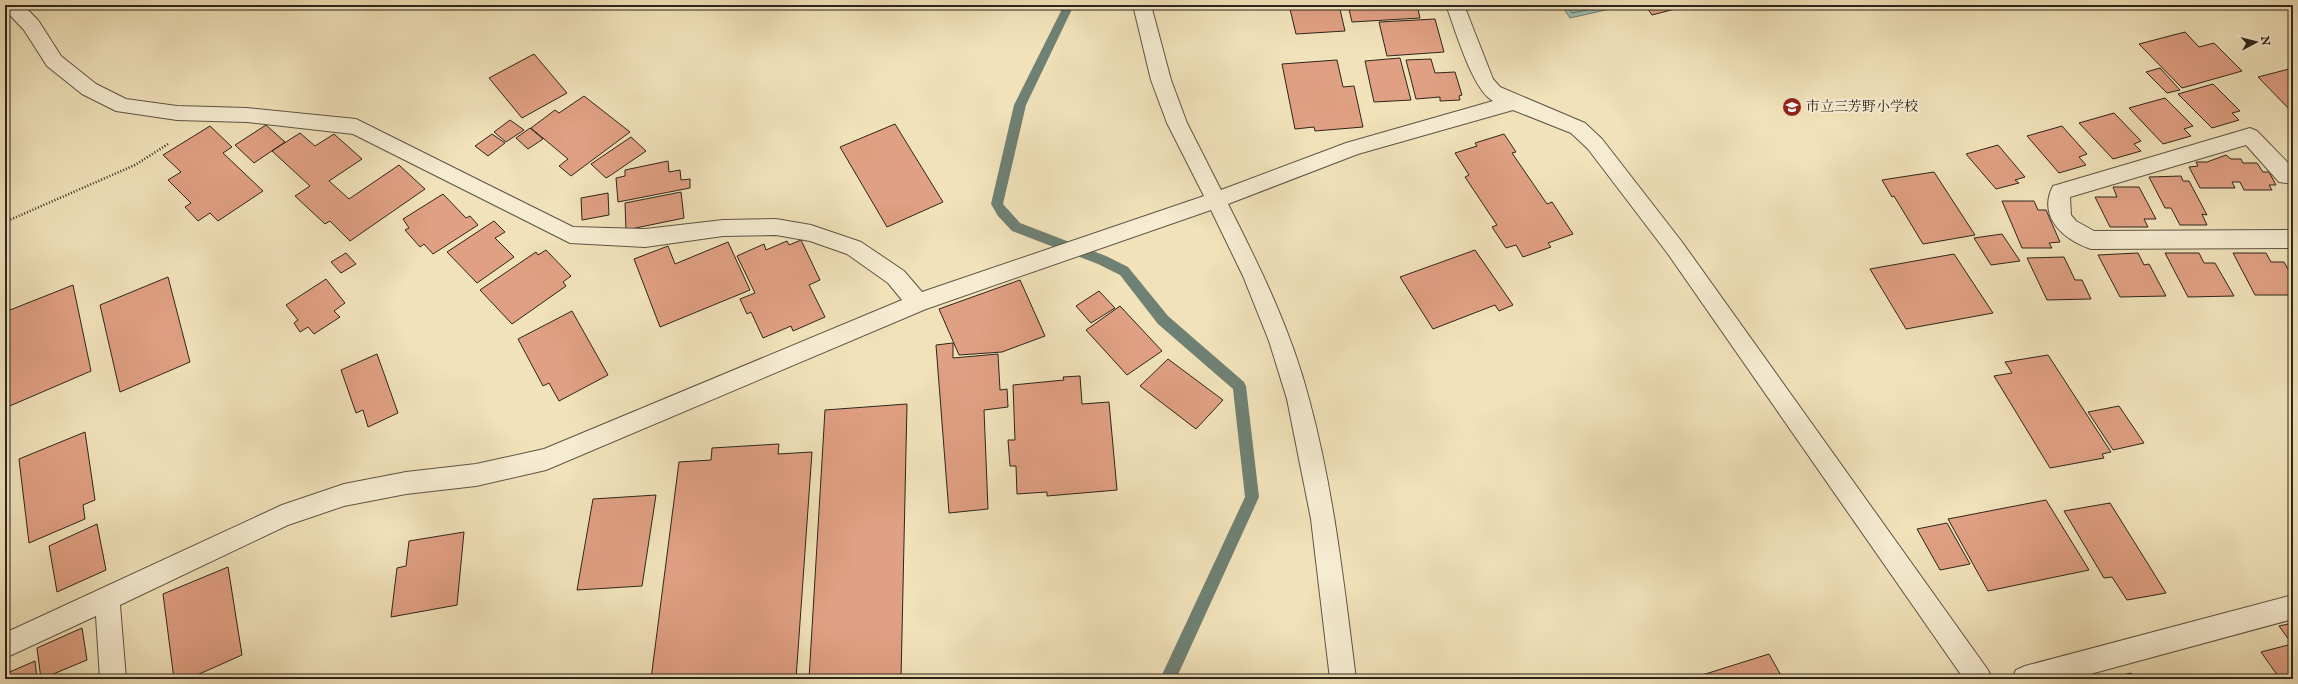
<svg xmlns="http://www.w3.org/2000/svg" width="2298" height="684" font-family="'IM FELL English','Noto Serif JP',serif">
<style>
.water{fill:#9bbeb0;stroke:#6f8174}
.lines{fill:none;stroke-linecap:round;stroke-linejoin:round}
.shore{stroke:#647266;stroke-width:1}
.stream{fill:#6f8174;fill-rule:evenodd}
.building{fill:#e0a083;stroke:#2d251b}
.minor-casing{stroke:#5e5443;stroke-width:2}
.path{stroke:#2d251b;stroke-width:2.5;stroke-dasharray:1 2;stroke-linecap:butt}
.minor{fill:#f6ecd2;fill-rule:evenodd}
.labels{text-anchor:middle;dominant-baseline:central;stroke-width:4;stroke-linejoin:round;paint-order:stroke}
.poi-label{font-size:14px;fill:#2d251b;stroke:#f6ecd2;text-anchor:start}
</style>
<rect width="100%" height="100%" fill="#f1e2ba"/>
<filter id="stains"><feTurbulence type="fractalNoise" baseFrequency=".005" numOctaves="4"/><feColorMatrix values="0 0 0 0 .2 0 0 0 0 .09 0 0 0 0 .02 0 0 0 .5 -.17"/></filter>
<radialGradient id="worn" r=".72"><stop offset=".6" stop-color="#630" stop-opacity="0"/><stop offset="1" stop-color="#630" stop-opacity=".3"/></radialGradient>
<!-- water -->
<path class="water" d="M1561,5H1628L1570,18Z"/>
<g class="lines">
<!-- shore -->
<path class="shore" d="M1566,5L1572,13L1611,5"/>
<!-- stream -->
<path class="stream" d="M1064,5H1074L1026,105L1003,204L1020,223L1106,256L1128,267L1168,316L1244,382L1246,386L1259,497L1176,679H1160L1245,497L1233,389L1158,324L1120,275L1098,264L1012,231L998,216L991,204L1014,105Z"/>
</g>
<!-- building -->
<path class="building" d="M1289,5H1339L1345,31L1296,34Z
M1348,5H1417L1420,18L1352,22Z
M1645,5H1672L1675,9L1652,15Z
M1435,19L1444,52L1387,56L1379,22Z
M2185,32L2199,47L2214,43L2242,71L2182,88L2139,44Z
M534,54L567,93L522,118L489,78Z
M1400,58L1411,100L1374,102L1365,61Z
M1431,59L1435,73L1455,72L1462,95L1459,96L1460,100L1440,101V97L1416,99L1406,60Z
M1337,60L1343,87L1354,86L1363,127L1315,131L1314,127L1295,129L1282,64Z
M2160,68L2180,90L2167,93L2146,72Z
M2293,68V113L2258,77Z
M2213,84L2240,111L2232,113L2239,120L2212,128L2178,94Z
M584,96L630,132L571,176L559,166L568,159L531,128L555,110L559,113Z
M2165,98L2193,126L2184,129L2191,136L2163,144L2129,108Z
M2114,113L2141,141L2134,144L2141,151L2113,159L2079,123Z
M510,120L524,130L506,142L494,132Z
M895,124L943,202L887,227L840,147Z
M266,125L285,142L254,163L235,145Z
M210,126L232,147L223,153L263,191L218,221L210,213L198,221L185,207L191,203L168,180L181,172L163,155Z
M2062,126L2087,154L2079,157L2086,165L2059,173L2027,136Z
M530,128L543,139L528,149L516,138Z
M300,133L315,146L334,134L362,159L329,181L349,199L399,165L425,189L350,241L330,221L325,224L295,196L310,186L272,151Z
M492,134L505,143L488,156L475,146Z
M1504,134L1516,152L1512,153L1547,204L1552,202L1573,234L1548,243L1551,247L1523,257L1516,245L1506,248L1492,227L1497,225L1465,177L1469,175L1455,153L1477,146L1475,143Z
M631,137L646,151L611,175L606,178L591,164Z
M1998,145L2025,177L2015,180L2019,183L1996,189L1966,154Z
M2226,155L2231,159H2241L2243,163H2257L2263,172H2269L2276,185H2269L2272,190H2244L2240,182H2232L2235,188H2200L2189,167L2198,166L2196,162H2207Z
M668,161L669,172L680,170L681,180L690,179V188L618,202L616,178L625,176V170Z
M1934,172L1975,235L1923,244L1894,196L1892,197L1882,180Z
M2181,176L2183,181H2189L2207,215L2202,214L2207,225H2180L2171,208H2165L2149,177Z
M2113,187H2139L2156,219H2144L2148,227H2110L2095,197H2117Z
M681,192L684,218L626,230L625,203Z
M608,193L609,215L582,220L581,198Z
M443,194L466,218L470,216L478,225L433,254L424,244L420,247L405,230L409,228L403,219Z
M2002,201H2034L2038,210H2046L2060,242L2049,243L2052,248H2022Z
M494,221L505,232L495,238L514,257L477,283L447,252Z
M2002,234L2020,261L1991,265L1974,238Z
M801,240L820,280L809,285L825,317L793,331L791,326L763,338L751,312L747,314L740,299L755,293L737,256L764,244L766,250L787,241L789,245Z
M728,242L750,290L660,327L634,259L668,246L675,264Z
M546,250L571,276L563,282L566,286L512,324L480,290L536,252L538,255Z
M1475,250L1513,305L1499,311L1495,305L1433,329L1400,277Z
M346,253L356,264L341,273L331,262Z
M2138,253L2144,265L2149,264L2166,296L2120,297L2098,255Z
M2165,253H2199L2204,263H2215L2234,296L2188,297Z
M2233,253H2266L2271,262H2284L2293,278V295H2255Z
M1954,254L1993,313L1906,329L1870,269Z
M2064,257L2075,280H2082L2091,299L2047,300L2027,258Z
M168,277L190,362L120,392L100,305Z
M326,279L345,303L334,311L340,317L314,334L308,327L300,332L294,323L298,320L286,305Z
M1020,280L1045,336L1002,352L959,355L939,309Z
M73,285L91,371L5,408V312Z
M1099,291L1115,308L1091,323L1076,306Z
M1120,306L1162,351L1127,375L1086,330Z
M572,311L608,375L559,401L549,383L543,386L518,339Z
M953,343V358L998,354L1000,390L1007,389L1008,407L984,410L988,509L949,513L936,345Z
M377,354L398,413L368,427L363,410L356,413L341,370Z
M2048,355L2111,452L2102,454L2104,458L2050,468L1994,376L2012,373L2005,362Z
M1168,359L1223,400L1196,429L1140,386Z
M1080,376L1082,404L1109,402L1117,490L1047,496V492L1017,494L1016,466H1010L1008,440H1015L1013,385L1064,380L1063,377Z
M907,404L901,679H809L825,410Z
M2119,406L2144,443L2113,450L2088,412Z
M85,432L95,500L83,505L85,519L29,543L19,459Z
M779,444L778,454L812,452L796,679H651L679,462L711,460L712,448Z
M656,495L642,586L577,590L593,499Z
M2046,500L2089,570L1988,591L1948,519Z
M2110,503L2166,593L2127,600L2112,577L2104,578L2064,511Z
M1947,523L1970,564L1940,570L1917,529Z
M97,524L106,570L57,592L49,546Z
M464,532L457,605L391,617L397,568L406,566L409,541Z
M228,567L242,655L188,679H174L163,594Z
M2293,623V679H2280L2261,652L2292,644L2279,626Z
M82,628L87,660L41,679L37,648Z
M1769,654L1783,679H1701L1699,676Z
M35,661L37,679H5V674Z
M2131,673L2135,679H2105Z"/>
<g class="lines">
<!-- minor casing -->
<g class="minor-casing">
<path id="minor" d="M5,5H23L38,20L61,56L96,84L126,99L177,106L247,108L356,119L573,227L645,229L723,220L776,219L811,225L861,242L904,271L922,292L1204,196L1167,123L1151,80L1133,5H1151L1171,80L1187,123L1221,190L1346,143L1493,101C1472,90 1455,28 1446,5H1464L1493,79L1500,87L1585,123L1602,139L1682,242L1988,670L1992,679H1964L1668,254L1588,149L1571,133L1513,110L1358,154L1228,204C1260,267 1291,330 1309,399C1334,491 1344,585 1356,679H1330L1311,519L1287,399L1269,341L1243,276L1211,210L926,309L546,470L476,486L406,494L344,506L288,525L120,605L126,679H100L96,616L5,658V633L282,505L344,484L406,472L476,464L544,449L902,300L888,283L847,254L810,241L776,235L723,236L645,247L570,243L353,134L247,122L177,120L116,111L82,94L47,66L24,30L5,10Z
M2250,128L2257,131L2293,168V184L2279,182L2246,145L2070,197L2071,215L2076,221L2094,231L2293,230V248L2091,249C2064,240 2037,217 2053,186Z
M2293,595V619L2072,679H2012L2016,670L2025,666Z"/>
</g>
<!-- path -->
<path class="path" d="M5,222L135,165L168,144"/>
<!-- minor -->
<use href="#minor" class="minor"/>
</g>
<!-- icons -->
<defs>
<g id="school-disc" transform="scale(1)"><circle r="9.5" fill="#8f2418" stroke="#f6ecd2"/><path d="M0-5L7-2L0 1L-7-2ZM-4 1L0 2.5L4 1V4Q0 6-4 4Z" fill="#fff"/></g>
</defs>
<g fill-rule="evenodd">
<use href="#school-disc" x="1792" y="107"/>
</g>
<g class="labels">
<!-- poi labels -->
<g class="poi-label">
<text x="1806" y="107">市立三芳野小学校</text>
</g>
</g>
<!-- margin -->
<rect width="2298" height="684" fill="none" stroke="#f1e2ba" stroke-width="20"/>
<rect x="6" y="6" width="2286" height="672" fill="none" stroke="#2d251b" stroke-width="2"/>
<rect x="10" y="10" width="2278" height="664" fill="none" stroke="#2d251b"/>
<!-- north arrow -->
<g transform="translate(2256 42) rotate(83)" stroke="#f6ecd2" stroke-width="3" paint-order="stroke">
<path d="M0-3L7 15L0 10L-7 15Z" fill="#2d251b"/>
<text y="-6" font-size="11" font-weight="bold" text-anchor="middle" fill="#2d251b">N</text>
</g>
<rect width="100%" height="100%" filter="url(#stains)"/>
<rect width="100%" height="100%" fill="url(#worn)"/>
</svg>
